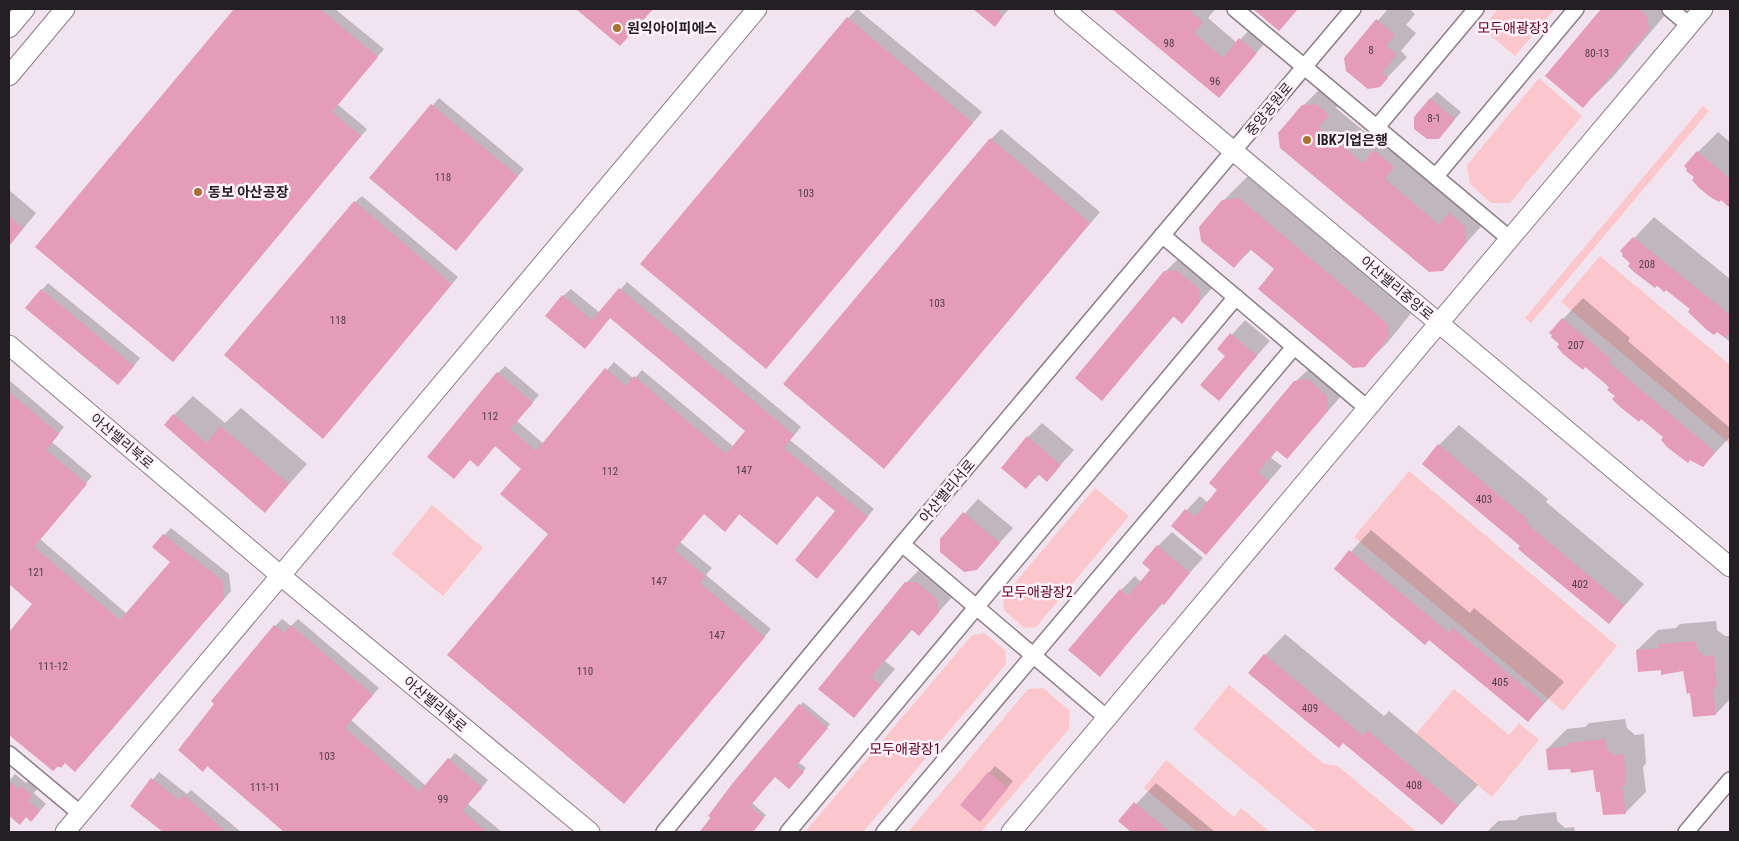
<svg xmlns="http://www.w3.org/2000/svg" width="1739" height="841" font-family="'Roboto Condensed','Noto Sans KR',sans-serif">
<style>
.green{fill:#fcc7cc}
.shadow{fill:#0003}
.building{fill:#e49cb9}
.lines{fill:none;stroke-linecap:round;stroke-linejoin:round}
.minor-casing{stroke:#8a7e87;stroke-width:18}
.tertiary-casing{stroke:#8a7e87;stroke-width:21}
.minor{stroke:#fff;stroke-width:15}
.tertiary{stroke:#fff;stroke-width:19}
.poi-dot{fill:#a9712f;stroke:#fff2fb;stroke-width:2}
.labels{text-anchor:middle;dominant-baseline:central;stroke-width:5;stroke-linejoin:round;paint-order:stroke}
.number-label{font-size:11px;fill:#543e48}
.poi-label{font-size:14px;font-weight:bold;fill:#241f22;stroke:#fff2fb;text-anchor:start}
.park-label{font-size:14px;fill:#5f001f;stroke:#fff2fb}
.street-label{font-size:14px;fill:#241f22;stroke:#fff2fb}
</style>
<rect width="100%" height="100%" fill="#f1e4ee"/>
<!-- green -->
<path class="green" d="M1498,9H1555L1515,56L1482,28Z
M1539,78L1582,116L1510,203H1491L1470,184L1467,165Z
M1703,106L1709,111L1531,323L1525,318Z
M1600,256L1730,365V444L1561,302Z
M1409,471L1617,646L1563,711L1354,537Z
M1095,488L1129,516L1036,627L1024,628L1004,610L1003,597Z
M432,505L483,548L443,596L392,554Z
M984,633L1005,650L1006,664L863,832H805L972,635Z
M1229,685L1324,764L1338,766L1417,832H1317L1193,729Z
M1043,688L1070,711L1069,729L981,832H908L1028,689Z
M1454,689L1509,735L1519,723L1539,740L1492,797L1416,734Z
M1166,760L1234,817L1241,808L1270,832H1197L1144,788Z"/>
<!-- shadow -->
<path class="shadow" d="M235,9H335L384,49L337,104L367,129L180,354L37,246Z
M578,9H653L620,45Z
M857,9L982,112L766,367L848,18Z
M985,9H1009L995,25L981,13Z
M1114,9H1215L1208,18L1237,43L1255,24L1270,37L1219,97Z
M1388,9H1409L1415,14L1406,25L1416,33L1401,51L1407,57L1379,86L1345,58Z
M1603,9H1670L1612,78L1583,106L1547,75Z
M1322,87L1347,96L1336,108L1381,145L1393,132L1412,148L1402,160L1457,206L1468,195L1484,223L1442,270L1430,271L1303,106Z
M1437,92L1461,112L1446,130L1430,99Z
M439,98L524,169L463,242L371,178Z
M1001,129L1100,212L894,456L991,139Z
M1718,132L1730,142V203L1728,204L1698,152Z
M1262,175L1412,312L1388,342L1364,366L1276,269L1252,249L1234,266L1223,201L1247,177Z
M9,190L36,213L9,246Z
M362,196L458,277L330,430L355,202Z
M1654,217L1730,279V342L1671,292L1647,282L1622,251Z
M1179,258L1214,286L1181,322L1174,316L1102,399L1165,272Z
M627,282L801,427L790,440L874,509L817,577L837,511L817,495L740,513L732,523L704,513L680,542L712,568L706,575L771,629L624,802L550,534L523,469L496,445L485,458L498,373L505,366L539,395L517,421L544,444L614,362L634,379L642,370L734,447L747,431L610,317L592,340L563,296L571,289L600,313Z
M48,283L140,358L125,377L42,290Z
M1583,298L1630,338L1628,341L1730,428V437L1703,466L1690,458L1616,396L1610,388L1560,344L1563,319Z
M1245,320L1270,341L1218,399L1227,356L1219,349Z
M1310,368L1342,395L1287,458L1277,450L1271,458L1282,466L1206,554L1172,526L1200,496L1208,503L1295,382Z
M9,380L64,427L52,442L92,476L40,539L127,614L172,562L154,546L171,528L229,574L231,591L82,764L65,762L53,770L9,733V634L34,603L9,582Z
M193,396L225,423L241,408L307,464L265,511L198,455L200,453L174,415Z
M1042,423L1074,450L1047,480L1040,474L1026,487L1028,437Z
M1459,425L1548,499L1546,502L1644,584L1609,623L1522,545L1439,445Z
M978,499L1013,528L976,569L941,540Z
M1371,530L1470,613L1474,608L1564,682L1528,721L1429,639L1335,569Z
M1172,532L1203,558L1099,675L1121,590L1135,576L1141,582L1152,570L1158,546Z
M921,568L953,596L919,634L913,629L885,661L895,669L854,717L906,583Z
M282,619L291,626L298,619L379,688L351,720L426,786L455,753L488,780L468,804L502,832H286L208,765L275,626Z
M1716,621L1717,630L1725,636H1730V699L1716,714L1691,692L1684,670L1662,669L1637,650L1658,630L1676,628L1680,624Z
M1285,634L1384,716L1389,711L1478,785L1442,823L1265,655Z
M803,702L830,724L798,762L806,768L792,784L775,775L752,803L766,815L752,832H704L702,830L733,785Z
M1625,719L1627,728L1635,735L1644,734L1646,763L1643,767L1646,792L1625,813L1601,790L1594,768L1571,767L1547,749L1567,729L1585,727L1589,723Z
M995,766L1013,781L986,814L989,773Z
M159,772L187,794L191,790L241,832H164L132,806Z
M15,774L26,783L29,780L38,788L34,793L46,804L38,813L27,816L20,823L9,814V781Z
M1156,783L1215,832H1133L1120,821Z
M1556,812L1557,821L1565,828L1574,827L1575,832H1487L1498,821L1516,820L1520,816Z"/>
<!-- building -->
<path class="building" d="M234,9H320L378,57L332,112L361,136L173,362L35,247Z
M576,9H653L620,46Z
M973,9H995L1003,16L995,27Z
M1112,9H1188L1203,22L1194,33L1223,58L1239,38L1257,53L1219,98Z
M1253,9H1298L1279,31Z
M1601,9H1639L1647,16L1649,30L1583,108L1545,76Z
M847,17L973,123L766,369L640,264Z
M1376,19L1395,35L1386,46L1397,54L1382,73L1388,78L1380,87L1368,89L1346,71L1344,58Z
M1430,98L1455,119L1439,139H1427L1414,129V117Z
M431,104L518,176L456,251L369,178Z
M1316,104L1329,115L1319,127L1363,163L1374,150L1394,167L1385,179L1439,225L1449,213L1466,227V243L1443,271L1429,272L1280,148L1278,133L1302,105Z
M990,138L1090,223L884,469L783,384Z
M1697,151L1730,179V208L1721,200L1719,202L1710,197L1698,187L1692,180L1694,177L1686,171L1687,169L1684,166Z
M1239,198L1388,324L1389,337L1365,367L1353,368L1258,289L1274,269L1250,249L1234,268L1201,241L1199,227L1222,200Z
M354,201L452,284L323,439L224,355Z
M9,216L23,228L9,246Z
M1633,237L1730,315V332L1725,338L1717,332L1714,335L1707,330L1688,312L1690,309L1666,290L1664,292L1657,285L1655,288L1634,272L1628,266L1630,263L1622,256L1623,254L1620,251Z
M1176,270L1199,289L1200,302L1182,324L1173,316L1102,401L1075,378L1164,271Z
M619,288L794,435L784,448L868,517L817,579L795,560L835,511L817,496L777,545L739,514L725,532L704,514L674,550L705,576L700,583L765,637L624,804L447,655L548,534L500,494L521,469L495,446L478,467L470,460L454,479L427,457L497,372L533,403L510,429L536,451L605,368L626,386L634,376L726,454L745,431L610,318L585,349L545,316L562,295L592,320Z
M41,289L134,366L118,385L25,308Z
M1562,318L1611,359L1608,362L1715,452L1703,467L1690,460L1688,463L1680,457L1667,447L1661,440L1663,437L1641,419L1639,422L1619,406L1612,399L1615,396L1607,390L1609,388L1606,384L1585,367L1583,370L1563,354L1557,347L1559,344L1551,337L1552,335L1549,333Z
M1230,333L1257,356L1219,401L1200,385L1225,356L1217,349Z
M1308,379L1327,396L1328,411L1287,459L1276,450L1258,472L1269,481L1206,555L1171,526L1185,509L1195,517L1217,490L1209,483L1294,381Z
M9,392L59,434L46,450L87,484L34,547L120,620L170,562L152,547L163,534L223,581L224,599L75,772L65,763L61,768L58,766L53,771L9,735V632L32,604L9,584Z
M173,414L207,443L220,426L289,484L265,513L164,425Z
M1027,436L1061,465L1047,482L1038,474L1026,489L1001,468Z
M1438,444L1528,520L1526,523L1624,605L1609,624L1518,549L1520,546L1422,464Z
M963,512L1000,543L977,570L964,572L940,552V539Z
M1157,545L1190,573L1164,605L1161,603L1100,677L1068,650L1120,589L1128,596L1150,570L1142,563Z
M1349,550L1449,633L1453,628L1544,703L1528,722L1429,640L1425,645L1334,569Z
M905,582H916L937,599L939,612L919,636L911,629L871,677L881,685L854,718L818,689Z
M274,625L284,633L291,625L373,695L345,728L419,792L448,758L482,788L462,811L487,832H284L207,766L203,772L178,750L214,704L211,701Z
M1696,641L1697,650L1704,656L1714,655L1717,686L1713,687L1716,715L1693,717L1690,693L1687,694L1683,671L1661,675V670L1638,672L1636,650L1659,648L1658,644Z
M1264,654L1363,736L1367,730L1458,806L1442,825L1343,743L1339,748L1248,673Z
M799,704L828,728L796,766L804,772L789,789L775,777L750,806L764,818L753,832H699L711,818L708,816L732,784Z
M1605,739L1607,749L1614,755L1624,754L1626,785H1622L1626,814L1603,815L1600,792H1596L1593,770L1571,773L1570,769L1548,770L1546,749L1568,746V743Z
M988,772L1008,788L980,822L960,805Z
M151,778L179,800L184,795L226,832H163L130,806Z
M9,781L18,789L21,786L32,795L28,801L40,811L31,822L26,817L20,825L9,816Z
M1134,802L1170,832H1131L1118,821Z"/>
<g class="lines">
<!-- minor casing -->
<g class="minor-casing">
<path id="minor" d="M1235,9L1510,239
M1670,9L1689,25
M1377,127L1476,9
M1436,176L1576,9
M1162,235L1367,408
M902,544L1107,718
M9,754L81,814
M664,832L902,544L1353,9
M788,832L1236,297
M884,832L1294,347
M1686,832L1730,780"/>
</g>
<!-- tertiary casing -->
<g class="tertiary-casing">
<path id="tertiary" d="M1064,9L1730,567
M9,28L25,9
M9,76L65,9
M9,345L281,576L590,832
M65,832L757,9
M1011,832L1703,9"/>
</g>
<!-- minor -->
<use href="#minor" class="minor"/>
<!-- tertiary -->
<use href="#tertiary" class="tertiary"/>
</g>
<!-- markers -->
<g class="poi-dot">
<circle cx="617" cy="28" r="5"/>
<circle cx="1307" cy="140" r="5"/>
<circle cx="198" cy="192" r="5"/>
</g>
<g class="labels">
<!-- number labels -->
<g class="number-label">
<text x="1169" y="43">98</text>
<text x="1371" y="50">8</text>
<text x="1597" y="53">80-13</text>
<text x="1215" y="81">96</text>
<text x="1434" y="118">8-1</text>
<text x="443" y="177">118</text>
<text x="806" y="193">103</text>
<text x="1647" y="264">208</text>
<text x="937" y="303">103</text>
<text x="338" y="320">118</text>
<text x="1576" y="345">207</text>
<text x="490" y="416">112</text>
<text x="744" y="470">147</text>
<text x="610" y="471">112</text>
<text x="1484" y="499">403</text>
<text x="36" y="572">121</text>
<text x="659" y="581">147</text>
<text x="1580" y="584">402</text>
<text x="717" y="635">147</text>
<text x="53" y="666">111-12</text>
<text x="585" y="671">110</text>
<text x="1500" y="682">405</text>
<text x="1310" y="708">409</text>
<text x="327" y="756">103</text>
<text x="1414" y="785">408</text>
<text x="265" y="787">111-11</text>
<text x="443" y="799">99</text>
</g>
<!-- poi labels -->
<g class="poi-label">
<text x="627" y="28">원익아이피에스</text>
<text x="1317" y="140">IBK기업은행</text>
<text x="208" y="192">동보 아산공장</text>
</g>
<!-- park labels -->
<g class="park-label">
<text x="1513" y="28">모두애광장3</text>
<text x="1037" y="592">모두애광장2</text>
<text x="905" y="749">모두애광장1</text>
</g>
<!-- street labels -->
<g class="street-label">
<text transform="translate(1269 109) rotate(-50)">중앙공원로</text>
<text transform="translate(1397 288) rotate(40)">아산밸리중앙로</text>
<text transform="translate(122 441) rotate(40)">아산밸리북로</text>
<text transform="translate(947 491) rotate(-50)">아산밸리서로</text>
<text transform="translate(435 704) rotate(40)">아산밸리북로</text>
</g>
</g>
<!-- border -->
<rect width="1739" height="841" fill="none" stroke="#241f22" stroke-width="20"/>
</svg>
